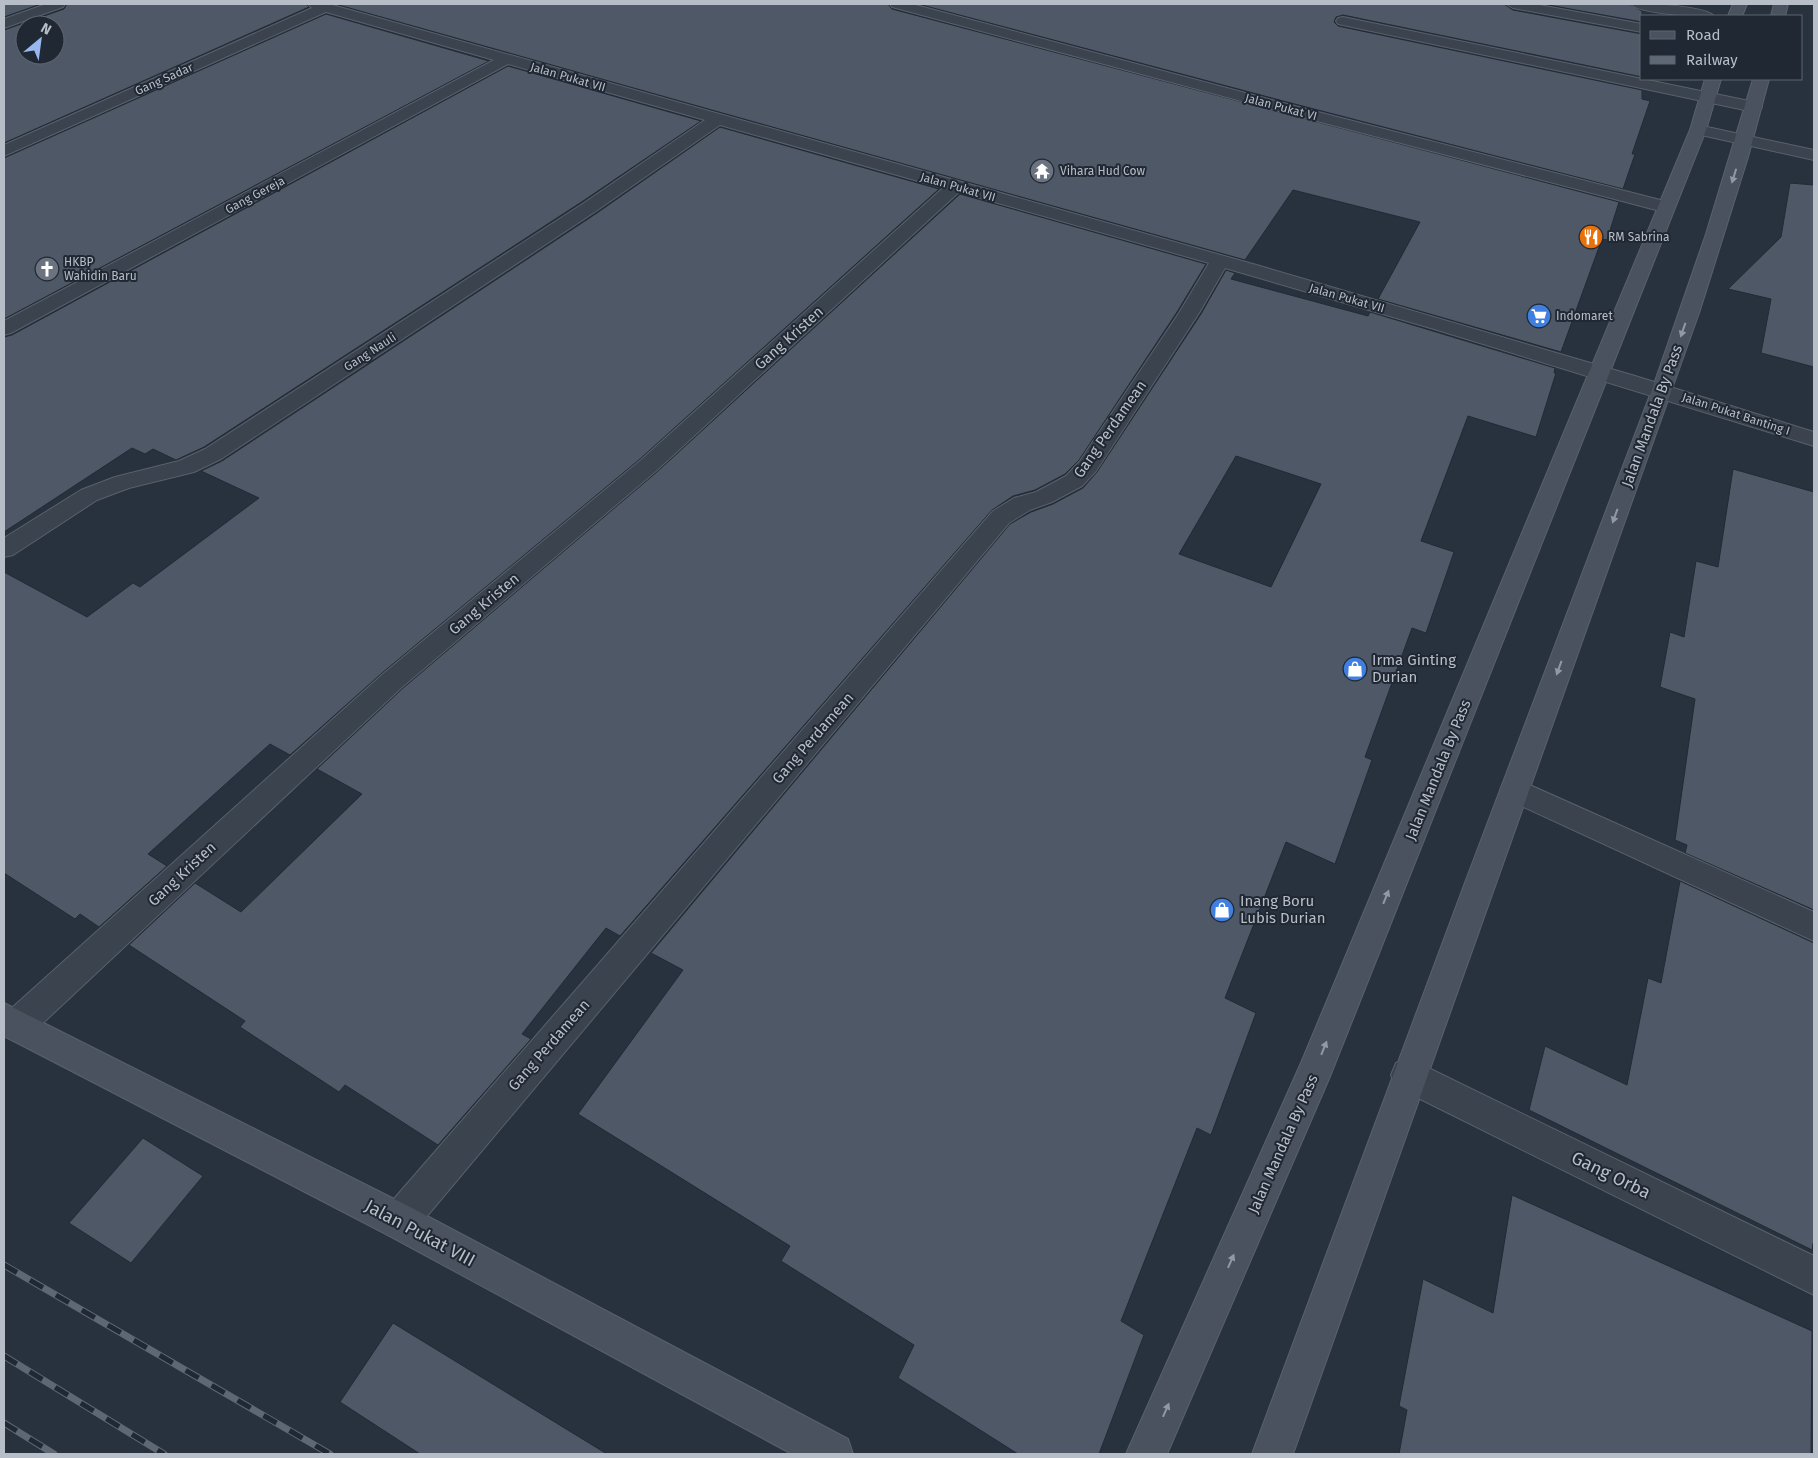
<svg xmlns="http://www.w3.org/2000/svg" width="1818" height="1458" font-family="'Fira Sans',sans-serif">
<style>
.building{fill:#4e5866;stroke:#222a35;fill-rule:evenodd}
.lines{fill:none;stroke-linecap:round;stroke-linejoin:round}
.lane-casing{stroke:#59616b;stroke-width:2}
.street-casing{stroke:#59616b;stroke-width:2}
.secondary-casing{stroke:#59616b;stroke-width:2}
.lane{fill:#3b434e;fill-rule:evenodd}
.street{fill:#3b434e;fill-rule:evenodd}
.secondary{fill:#4a5260;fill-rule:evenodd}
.rail-casing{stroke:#5e6774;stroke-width:7}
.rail{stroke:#202833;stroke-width:5;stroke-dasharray:15;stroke-linecap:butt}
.oneway{fill:#9298a4}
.labels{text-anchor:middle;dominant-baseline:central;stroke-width:4;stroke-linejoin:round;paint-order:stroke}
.far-street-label{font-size:12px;fill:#b8bec8;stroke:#202833}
.far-poi-label{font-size:12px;fill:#b8bec8;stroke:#202833;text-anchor:start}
.street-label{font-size:15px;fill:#b8bec8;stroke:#202833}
.poi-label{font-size:15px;fill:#b8bec8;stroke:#202833;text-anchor:start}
.near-street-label{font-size:18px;fill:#b8bec8;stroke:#202833}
</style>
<rect width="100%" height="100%" fill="#28313e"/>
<!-- building -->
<path class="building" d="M4,4H41L4,17Z
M67,4H306L309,7L4,143V30L64,9ZM25,25H55V55H25Z
M335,4H888L892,9L1619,202L1607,240L1602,239L1561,352L1378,299L1420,222L1293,190L1245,260Z
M918,4H1504L1513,10L1642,34V77L1343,15L1336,17L1334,22L1338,26L1642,90V99L1650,101L1632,154H1635L1623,189L1287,102Z
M1543,4H1629L1642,11V22Z
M326,14L489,61L4,319V158Z
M508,66L701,121L583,201L204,447L176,460L153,449L145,454L132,448L4,532V337L12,335Z
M720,127L939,189L640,459L382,673L290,755L270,744L148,854L167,866L99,927L80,914L75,919L4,873V572L87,617L133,583L140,587L259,498L201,471L222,461L597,213Z
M1790,183L1814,185V367L1761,353L1771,299L1728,289L1781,237Z
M960,194L1206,264L1177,312L1079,460L1065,474L1035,490L1013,496L992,510L620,936L606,928L522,1034L531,1039L438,1145L345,1085L339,1092L240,1027L245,1021L129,945L195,883L241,912L362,794L317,769L402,689L658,471Z
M1226,270L1235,273L1231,279L1368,316L1370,312L1555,368L1554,373H1556L1536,437L1468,416L1421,541L1454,552L1426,633L1412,628L1365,757L1372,760L1335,864L1286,842L1225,998L1256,1013L1211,1135L1197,1128L1121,1321L1144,1335L1099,1454H1018L898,1378L914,1345L781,1261L790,1246L578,1114L683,970L651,953L1010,524L1031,512L1053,504L1083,488L1097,472L1201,314ZM1236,456L1321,484L1271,587L1179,554Z
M1733,469L1814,492V910L1685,853L1687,845L1675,840L1695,699L1660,687L1670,632L1684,637L1696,561L1718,567Z
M1680,881L1814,943V1244L1813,1243L1812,1250L1529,1110L1545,1046L1627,1085L1648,978L1661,983Z
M143,1138L203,1176L131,1263L69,1223Z
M1512,1195L1812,1331L1811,1454H1399L1407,1410L1399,1406L1423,1279L1493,1313Z
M393,1323L607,1454H420L340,1402Z"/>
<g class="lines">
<!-- lane casing -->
<g class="lane-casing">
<path id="lane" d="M1506,4H1534L1642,24V32L1513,8Z
M1631,4C1645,3 1706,6 1714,16C1700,17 1639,14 1631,4Z
M1343,17L1754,102L1760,104L1762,107L1760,110L1754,112L1338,24L1336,21L1338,18Z"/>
</g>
<!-- street casing -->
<g class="street-casing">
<path id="street" d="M46,4H65L63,7L4,28V19Z
M308,4H329L1260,266L1635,376L1814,432V446L1434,329L1225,268L1199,313L1096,471L1082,486L1052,502L1030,510L1009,523L412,1234L399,1239L386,1234L381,1221L386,1208L993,511L1014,498L1036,492L1066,476L1080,461L1179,313L1209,263L959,192L657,470L401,688L28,1037L16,1042L4,1036V1015L383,674L641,460L943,188L720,125L596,211L221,459L194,472L129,488L97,500L13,555L4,557V538L81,490L115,477L179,461L205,449L584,203L705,120L508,64L11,333L4,335V321L494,60L326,12L4,156V145L312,8Z
M890,4H912L1287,104L1672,203L1675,207L1672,211L1666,212L1660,211L1275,110L892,7Z
M1698,125L1814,150V160L1692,133L1690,130L1692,127Z
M1514,778L1814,912V941L1504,798L1500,790L1504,782Z
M1408,1058L1814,1256V1295L1396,1087L1391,1075L1396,1063Z"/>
</g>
<!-- secondary casing -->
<g class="secondary-casing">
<path id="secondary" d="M1733,4H1747L1742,16H1728Z
M1774,4H1788L1785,16H1771Z
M1705,79H1721L1706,130L1331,1074L1167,1454H1126L1301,1063L1690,130Z
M1753,79H1769L1748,157L1700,310L1293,1454H1252L1466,880L1653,387L1706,234Z
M4,1003L412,1208L848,1439L853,1454H792L386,1234L4,1036Z"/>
</g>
<!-- lane -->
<use href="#lane" class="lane"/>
<!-- street -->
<use href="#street" class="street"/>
<!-- secondary -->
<use href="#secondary" class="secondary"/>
<!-- rail casing -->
<g class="rail-casing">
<path id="rail" d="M4,1265L330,1454
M4,1356L164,1454
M4,1423L54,1454"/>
</g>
<!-- rail -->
<use href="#rail" class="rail"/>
</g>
<!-- one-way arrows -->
<defs><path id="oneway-solid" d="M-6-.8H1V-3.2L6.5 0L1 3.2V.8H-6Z" transform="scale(1.25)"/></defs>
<g class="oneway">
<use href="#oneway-solid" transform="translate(1734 176) rotate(107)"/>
<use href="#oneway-solid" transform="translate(1683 330) rotate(109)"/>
<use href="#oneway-solid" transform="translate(1615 516) rotate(110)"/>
<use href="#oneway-solid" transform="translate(1559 668) rotate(110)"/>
<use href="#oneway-solid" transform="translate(1386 897) rotate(-68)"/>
<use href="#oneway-solid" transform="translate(1324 1048) rotate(-68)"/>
<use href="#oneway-solid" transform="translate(1231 1261) rotate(-66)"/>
<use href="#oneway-solid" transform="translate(1166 1410) rotate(-66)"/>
</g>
<!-- icons -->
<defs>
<g id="temple-disc" transform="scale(1.25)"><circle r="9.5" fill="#6b7280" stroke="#202833"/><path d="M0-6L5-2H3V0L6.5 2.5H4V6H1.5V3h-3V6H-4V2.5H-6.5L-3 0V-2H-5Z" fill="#fff"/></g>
<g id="restaurant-disc" transform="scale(1.25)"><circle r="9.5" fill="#e8710a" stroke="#202833"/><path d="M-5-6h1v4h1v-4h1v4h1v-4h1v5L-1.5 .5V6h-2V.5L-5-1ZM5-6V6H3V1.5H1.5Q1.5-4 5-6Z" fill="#fff"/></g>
<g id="church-disc" transform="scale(1.25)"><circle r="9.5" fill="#6b7280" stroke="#202833"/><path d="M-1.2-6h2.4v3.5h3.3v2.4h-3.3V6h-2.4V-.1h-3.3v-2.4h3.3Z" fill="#fff"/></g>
<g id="supermarket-disc" transform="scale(1.25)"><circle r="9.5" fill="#3f7fe0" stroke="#202833"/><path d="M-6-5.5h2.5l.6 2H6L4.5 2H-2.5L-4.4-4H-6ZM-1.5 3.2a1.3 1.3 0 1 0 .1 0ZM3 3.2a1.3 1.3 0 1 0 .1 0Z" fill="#fff"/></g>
<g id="shop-disc" transform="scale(1.25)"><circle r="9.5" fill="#3f7fe0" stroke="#202833"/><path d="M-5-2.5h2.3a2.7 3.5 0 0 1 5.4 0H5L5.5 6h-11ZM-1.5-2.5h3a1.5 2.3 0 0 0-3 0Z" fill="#fff"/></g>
</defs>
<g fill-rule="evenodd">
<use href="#temple-disc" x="1042" y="171"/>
<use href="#restaurant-disc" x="1591" y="237"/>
<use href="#church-disc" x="47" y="269"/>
<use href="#supermarket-disc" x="1539" y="316"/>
<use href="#shop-disc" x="1355" y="669"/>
<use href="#shop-disc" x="1222" y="910"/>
</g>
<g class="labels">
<!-- far-street labels -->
<g class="far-street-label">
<text transform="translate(568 77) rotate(16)">Jalan Pukat VII</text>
<text transform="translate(164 79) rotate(-24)">Gang Sadar</text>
<text transform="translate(1281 107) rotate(15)">Jalan Pukat VI</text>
<text transform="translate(958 187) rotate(16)">Jalan Pukat VII</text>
<text transform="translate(255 195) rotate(-28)">Gang Gereja</text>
<text transform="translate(1347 298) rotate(16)">Jalan Pukat VII</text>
<text transform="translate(370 352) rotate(-33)">Gang Nauli</text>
<text transform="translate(1736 414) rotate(18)">Jalan Pukat Banting I</text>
</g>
<!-- far-poi labels -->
<g class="far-poi-label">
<text x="1060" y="171">Vihara Hud Cow</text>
<text x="1608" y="237">RM Sabrina</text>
<text x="64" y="262">HKBP<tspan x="64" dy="14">Wahidin Baru</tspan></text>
<text x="1556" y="316">Indomaret</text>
</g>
<!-- street labels -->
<g class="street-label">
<text transform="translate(789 338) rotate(-42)">Gang Kristen</text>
<text transform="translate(1652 416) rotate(-70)">Jalan Mandala By Pass</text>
<text transform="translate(1110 429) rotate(-55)">Gang Perdamean</text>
<text transform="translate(484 604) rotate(-40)">Gang Kristen</text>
<text transform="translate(813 738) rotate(-49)">Gang Perdamean</text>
<text transform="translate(1438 770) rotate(-68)">Jalan Mandala By Pass</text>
<text transform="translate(182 874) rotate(-43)">Gang Kristen</text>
<text transform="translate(549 1045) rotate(-49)">Gang Perdamean</text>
<text transform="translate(1283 1144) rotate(-66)">Jalan Mandala By Pass</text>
</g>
<!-- poi labels -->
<g class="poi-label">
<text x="1372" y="660">Irma Ginting<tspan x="1372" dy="17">Durian</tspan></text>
<text x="1240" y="901">Inang Boru<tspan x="1240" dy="17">Lubis Durian</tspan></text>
</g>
<!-- near-street labels -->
<g class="near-street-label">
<text transform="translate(1611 1175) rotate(26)">Gang Orba</text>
<text transform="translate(420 1233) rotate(28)">Jalan Pukat VIII</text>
</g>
</g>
<!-- border -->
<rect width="1818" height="1458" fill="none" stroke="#b8bec8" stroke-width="10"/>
<!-- legend -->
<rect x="1640" y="15" width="162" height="65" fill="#202833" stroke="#5d646f"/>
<rect x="1650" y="31" width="25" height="8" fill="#4a5260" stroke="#5d646f"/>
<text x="1686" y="40" font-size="15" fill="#b8bec8">Road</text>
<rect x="1650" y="56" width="25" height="8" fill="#5e6774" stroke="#5d646f"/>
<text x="1686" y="65" font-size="15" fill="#b8bec8">Railway</text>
<!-- north arrow -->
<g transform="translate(40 40) rotate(29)"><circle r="24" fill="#202833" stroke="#5d646f"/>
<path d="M0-4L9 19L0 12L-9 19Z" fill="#97b7ee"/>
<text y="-8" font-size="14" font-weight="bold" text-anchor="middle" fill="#b8bec8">N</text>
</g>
</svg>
